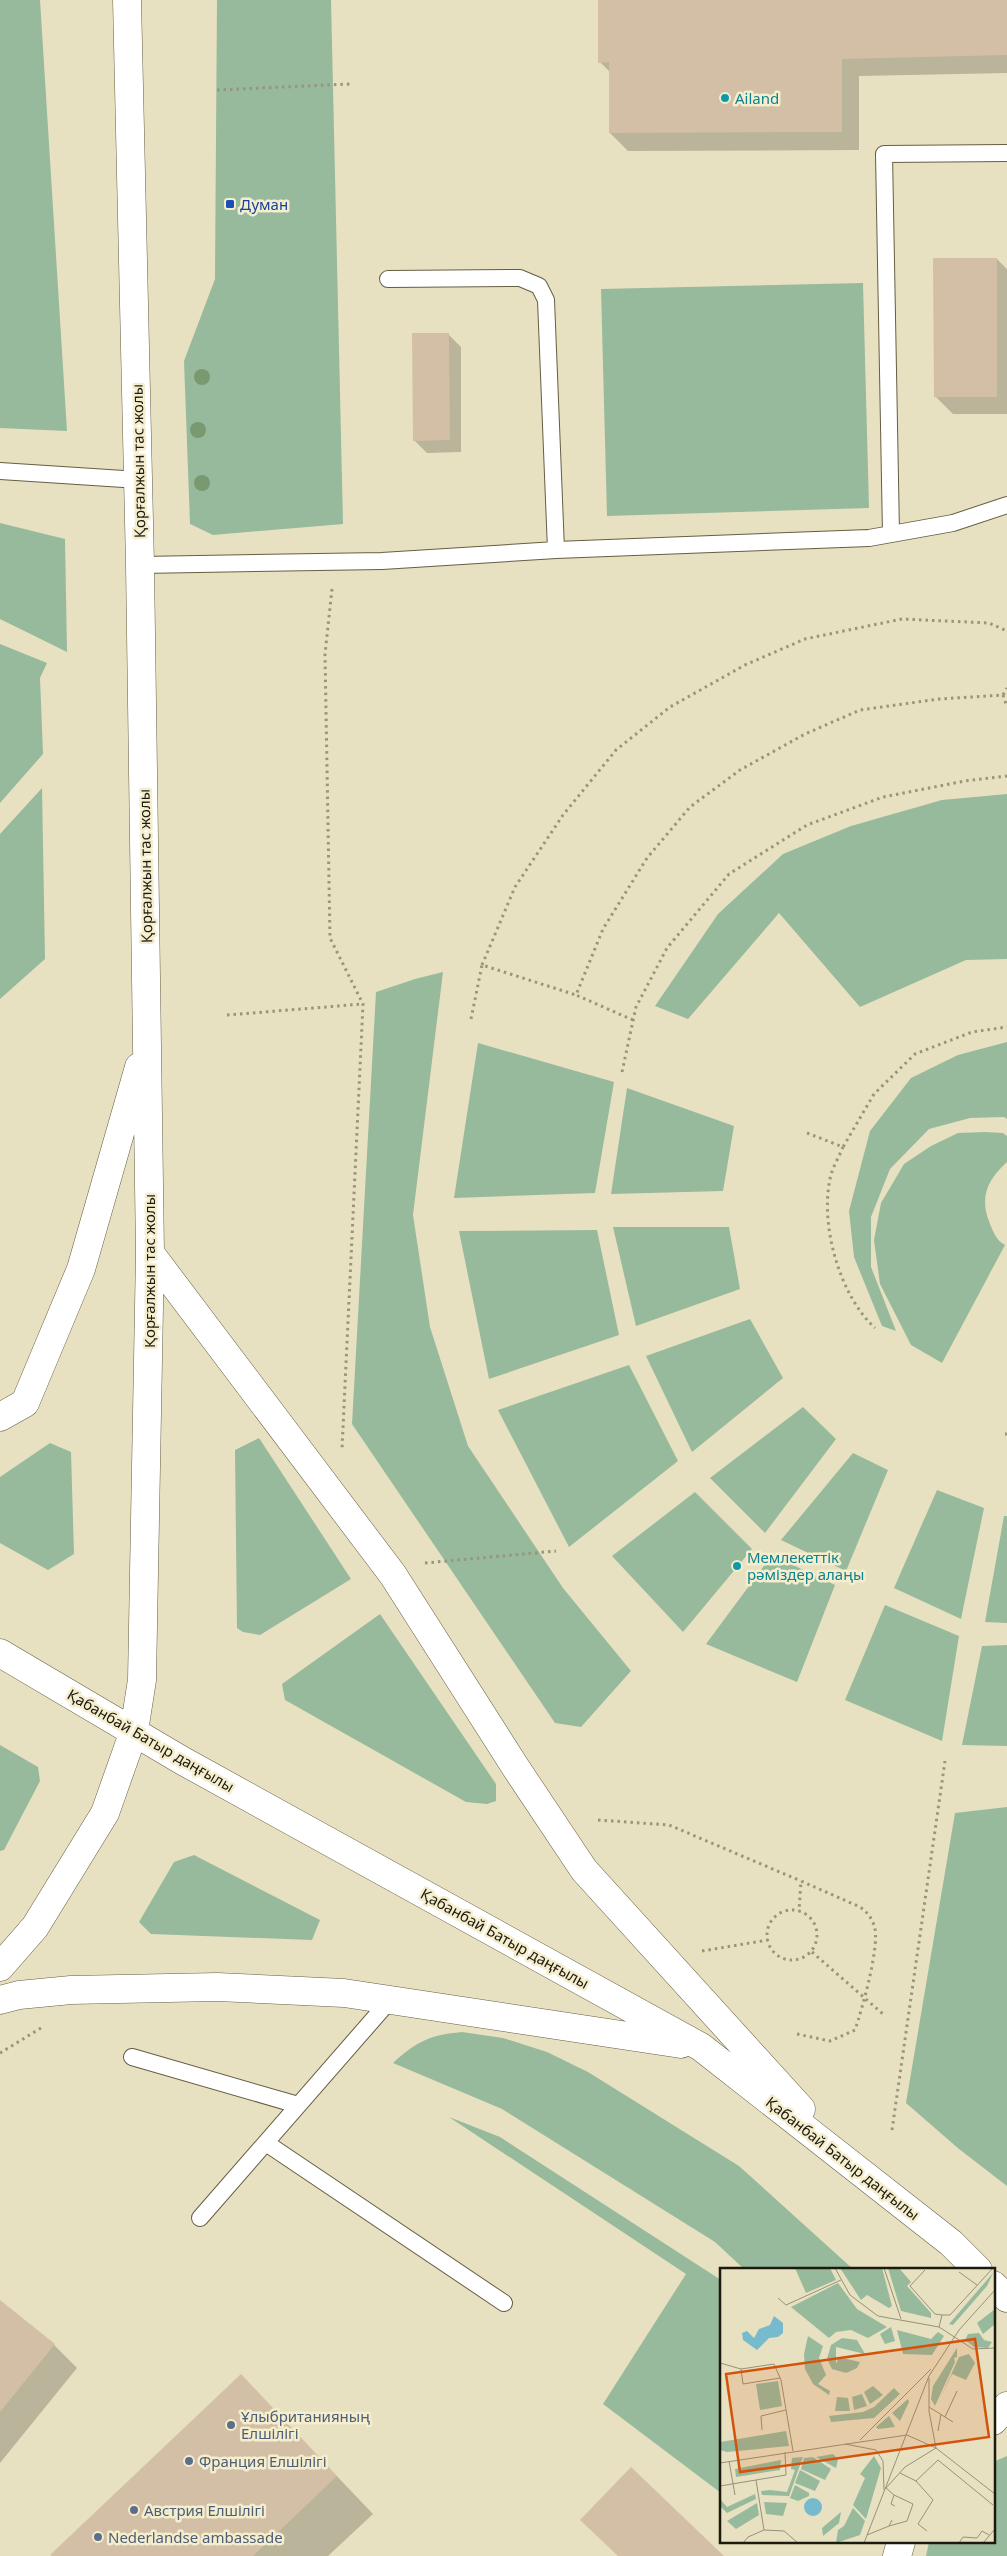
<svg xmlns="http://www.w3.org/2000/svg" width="1007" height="2556" font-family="'Noto Sans',sans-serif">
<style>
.green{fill:#97ba9c}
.shadow{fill:#0003}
.building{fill:#d2bfa5}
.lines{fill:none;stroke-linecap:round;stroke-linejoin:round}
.lane-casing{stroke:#655e43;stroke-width:18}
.street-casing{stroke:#655e43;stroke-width:29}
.secondary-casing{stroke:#655e43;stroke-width:29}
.path{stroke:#99947b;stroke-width:3;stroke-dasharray:2.5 4;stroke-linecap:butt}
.lane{stroke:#fff;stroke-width:16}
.street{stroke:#fff;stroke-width:28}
.secondary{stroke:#fff;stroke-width:28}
.tree{fill:#799a71}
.culture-dot{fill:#0f9aa8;stroke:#f5eece;stroke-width:2}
.transit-dot{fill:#1a4fb4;stroke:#f5eece;stroke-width:2}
.service-dot{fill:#5c6f8a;stroke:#f5eece;stroke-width:2}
.labels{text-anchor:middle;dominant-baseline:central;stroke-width:5;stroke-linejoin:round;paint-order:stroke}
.culture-label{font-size:15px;fill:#0d838f;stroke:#f5eece;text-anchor:start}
.transit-label{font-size:15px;fill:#164399;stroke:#f5eece;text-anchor:start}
.street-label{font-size:15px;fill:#1c1a0e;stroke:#f5eece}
.service-label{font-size:15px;fill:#4e5e75;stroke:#f5eece;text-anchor:start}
.inset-road{fill:none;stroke:#969179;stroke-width:1}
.view{fill:#d4530c;fill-opacity:0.15;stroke:#d4530c;stroke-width:2.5}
.inset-edge{fill:none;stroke:#1c1a0e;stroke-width:2.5}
</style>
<rect width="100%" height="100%" fill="#e8e1c1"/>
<!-- green -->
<path class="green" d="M0,0H40L67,431L0,428Z
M217,0H331L343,524L213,535L190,524L184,361L215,279Z
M863,283L869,508L607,516L601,289Z
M0,523L65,539L67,652L0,619Z
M0,644L47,663L40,678L43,754L0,803Z
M42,788L45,959L0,999V834Z
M1007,794V959L966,960L860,1007L779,913L688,1019L655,1006L718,914L783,854L851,826L942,800Z
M443,972L413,1215L430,1327L468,1446L563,1588L631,1671L581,1727L555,1723L352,1424L376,992L415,979Z
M1007,1042V1119L1004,1117L970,1118L929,1129L890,1169L871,1217V1267L896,1331L882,1326L854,1257L849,1211L870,1131L911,1078L958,1055Z
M478,1043L614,1082L595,1193L454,1198Z
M627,1088L734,1126L723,1191L611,1194Z
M985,1132L1003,1133L1007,1136V1162C987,1180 979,1198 990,1224C994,1233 996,1240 1005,1245L942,1363L911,1345L880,1284L874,1240L881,1203L904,1164L931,1146L958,1133Z
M613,1227H729L740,1289L636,1326Z
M597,1230L619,1335L489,1379L459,1231Z
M750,1319L783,1378L692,1452L646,1356Z
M629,1365L678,1461L569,1547L498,1410Z
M803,1407L836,1439L765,1533L710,1478Z
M259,1438L351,1579L260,1635L243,1632L237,1628L235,1450Z
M50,1443L71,1452L74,1554L48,1570L0,1543V1477Z
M853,1453L888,1470L846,1571L781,1540Z
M937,1490L984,1508L961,1619L894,1588Z
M695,1492L752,1549L683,1632L612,1556Z
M1004,1516H1007V1623L985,1622Z
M772,1555L835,1585L797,1682L706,1644Z
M885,1605L959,1636L942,1741L845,1700Z
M380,1614L496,1784V1801L487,1804L466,1802L285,1700L282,1684Z
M1007,1645V1746L962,1745L982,1646Z
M0,1745L38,1767L40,1781L4,1850L0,1851Z
M1007,1807V2186L959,2149L906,2103L955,1813Z
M194,1855L320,1920L312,1940L151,1934L139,1922L174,1862Z
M462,2032L503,2038L547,2052L588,2072L739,2166L854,2270H745L715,2242L502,2109L393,2063C417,2041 430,2035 462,2032Z
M449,2117L500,2137L721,2280V2493L603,2404L686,2274Z
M1007,2456V2556H926L929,2542H993V2462Z"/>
<!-- shadow -->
<path class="shadow" d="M599,0H1007V73L859,76V150L628,151L610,133V72L600,62Z
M997,259L1007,269V414H953L935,396Z
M448,334L461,347V452L427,453L414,440Z
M0,2301L54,2345L77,2368L0,2463Z
M241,2376L373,2514L328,2556H53Z"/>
<!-- building -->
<path class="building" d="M598,0H1007V55L842,59V132L609,133V62L598,63Z
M933,258H997V397H934Z
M412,333H449L450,440L413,441Z
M0,2300L55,2344L0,2412Z
M241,2374L337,2476L253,2556H52L50,2555Z
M631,2467L724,2556H618L580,2520Z"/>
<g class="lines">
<!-- lane casing -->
<g class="lane-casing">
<path id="lane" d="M388,279L520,278L539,286L546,300L556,550
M0,471L139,480
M891,534L884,154L1007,153
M140,565L382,561L556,550L869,538L953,523L1007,505
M132,2057L298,2105
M266,2143L504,2303
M200,2218L391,1999"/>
</g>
<!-- street casing -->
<g class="street-casing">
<path id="street" d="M993,2421L1007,2406
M897,2556L901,2542"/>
</g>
<!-- secondary casing -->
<g class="secondary-casing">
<path id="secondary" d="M150,1253L393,1575L516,1768L584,1870L801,2109
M0,1417L25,1403L81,1269L139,1067
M0,1653L183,1761L701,2047L951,2243L978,2270
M0,1967L35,1927L105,1813L134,1731L142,1680L150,1253L140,565L127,0
M0,2000L19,1995L71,1990L217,1987L344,1993L681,2044
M993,2285L1007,2298"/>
</g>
<!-- path -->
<path class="path" d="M217,90L350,84
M332,589L325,654L330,938L363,1004L342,1449
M1003,695L1007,688
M482,965L515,887L563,815L616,750L670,707L745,665L805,639L902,619L989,623L1007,631
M227,1015L363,1004
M471,1019L482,965L576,995
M633,1020L576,995L603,929L647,858L690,807L740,770L805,734L860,710L939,699L1003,695L1007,707
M622,1072L636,1007L667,948L729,874L807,825L883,797L965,781L1007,776
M807,1133L843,1147L874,1094L915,1054L972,1032L1007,1027
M843,1147C839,1157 832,1168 830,1179C820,1226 840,1296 875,1328
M1005,1434H1007
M425,1563L556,1551
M598,1820L669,1825L801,1881
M767 1935a25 25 0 1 1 50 0a25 25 0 1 1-50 0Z
M702,1951L768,1940
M812,1952L883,2014
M797,2034L830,2041L855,2030C862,2009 881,1944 874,1925C871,1917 867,1912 860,1907L801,1881L799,1911
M0,2053L41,2028
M892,2130L945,1761"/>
<!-- lane -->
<use href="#lane" class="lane"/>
<!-- street -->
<use href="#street" class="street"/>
<!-- secondary -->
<use href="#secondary" class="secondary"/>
</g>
<!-- trees -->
<g class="tree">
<circle cx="202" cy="377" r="8"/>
<circle cx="198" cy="430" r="8"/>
<circle cx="202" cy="483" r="8"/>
</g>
<!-- markers -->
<g class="culture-dot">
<circle cx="725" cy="98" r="5"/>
<circle cx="737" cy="1566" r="5"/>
</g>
<rect class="transit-dot" x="225" y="199" width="10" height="10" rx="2.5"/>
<g class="service-dot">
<circle cx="231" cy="2425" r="5"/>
<circle cx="189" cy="2461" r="5"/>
<circle cx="134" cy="2510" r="5"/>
<circle cx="98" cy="2537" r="5"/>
</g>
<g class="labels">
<!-- culture labels -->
<g class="culture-label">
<text x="735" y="98">Ailand</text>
<text x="747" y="1557">Мемлекеттік<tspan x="747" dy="17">рәміздер алаңы</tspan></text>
</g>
<!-- transit labels -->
<g class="transit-label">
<text x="240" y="204">Думан</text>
</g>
<!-- street labels -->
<g class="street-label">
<text transform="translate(138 461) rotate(-91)">Қорғалжын тас жолы</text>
<text transform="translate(145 866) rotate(-91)">Қорғалжын тас жолы</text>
<text transform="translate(149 1271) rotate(-90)">Қорғалжын тас жолы</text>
<text transform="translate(151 1740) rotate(30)">Қабанбай Батыр даңғылы</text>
<text transform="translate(505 1938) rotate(29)">Қабанбай Батыр даңғылы</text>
<text transform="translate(843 2158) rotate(38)">Қабанбай Батыр даңғылы</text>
</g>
<!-- service labels -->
<g class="service-label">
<text x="241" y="2416">Ұлыбританияның<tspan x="241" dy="17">Елшілігі</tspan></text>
<text x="199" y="2461">Франция Елшілігі</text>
<text x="144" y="2510">Австрия Елшілігі</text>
<text x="108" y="2537">Nederlandse ambassade</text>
</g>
</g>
<!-- overview -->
<g transform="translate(720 2268)">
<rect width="275" height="275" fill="#e8e1c1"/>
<path d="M75,0H110L116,12L86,25ZM120,0H162L172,38L169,40L147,27L141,32ZM168,0H179L191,14L187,18L211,45V50L181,43ZM273,5L267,18L233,57L229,56ZM118,15L137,41L167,59L148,70L131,62L116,64L109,70L71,39ZM275,41V56L263,66L257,55ZM171,59L175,73L165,76L160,66ZM177,62L211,71L218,64L224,68L212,87L183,86ZM259,65L264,72L272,74L268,80L254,79L245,72L248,66ZM88,68L103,78L99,90L106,107L98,116L110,123L109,127L93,116L85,101L84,86ZM122,70L137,72L145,86L116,79V94L122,101L117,95L118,89L140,94L137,100L126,105L112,101L107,91L111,77ZM237,80V89L234,90L235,94L215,138L211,131L213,118ZM249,86L255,95L246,112L232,106L220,131L239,89ZM58,113L62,138L40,142L36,116ZM153,118L163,127L150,136L144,124ZM174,120L180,126L154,150L111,154L110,150L109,148L143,144L154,139ZM142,126L147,138L134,142L132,129ZM117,129L128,130L130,143H115ZM188,131L189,134L180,153L172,145ZM169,148L175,159L158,161L156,159ZM66,163L69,178L7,184L0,182V174ZM113,186L118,191L116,200L96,189ZM154,188L161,200L146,251L133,237L145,210L140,206ZM83,189L69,228L42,227L41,223L50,222L67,224L75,202L71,201L72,190ZM93,189L111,201L105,212L81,201L84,190ZM61,192L60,202L16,209L15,201ZM80,202L100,213L95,223L75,215ZM75,217L89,225V228L78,233L70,230ZM35,226L36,231L7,245L0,238V231L7,239ZM44,234L67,235L63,248L46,246ZM37,235L39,247L16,261L7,253ZM133,240L145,253L140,267L116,275L118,262L124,258ZM121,244L119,255L103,268L102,260Z" fill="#97ba9c"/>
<path d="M54,48L63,55V65L58,69L49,70L37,82L23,72L22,65L27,63L34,70L39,61L50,57ZM84 239a9 9 0 1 1 18 0a9 9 0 1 1-18 0Z" fill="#78bacd"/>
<path class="inset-road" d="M115,0L130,27L158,48L219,59L253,81L275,80M164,0L181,51M205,2L190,18L215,46L222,47M239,4L257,17M58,30L66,37L121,12M219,59L222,47H230L273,0M0,95L21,101L54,96L61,112L73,183M21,101L23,116L60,110M209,110V143L216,180M209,139L233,154M225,149L237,123M42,162L41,148L66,142M218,163L221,146M187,167L216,180L275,226M140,172L211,101M125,176L156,182L163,193L164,222M9,193L15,227M0,195L187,167M180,205L196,213L218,192L273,237M36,212L44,262M196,213L213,232L198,256L207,263M0,218L66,207L65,184M175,238L171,236L174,227L166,220L185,199L216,180M169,258L187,253L193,236L174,227M147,267L169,258L172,252M23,275L28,269L44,262L64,263L78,275M144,275L209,108L239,62L275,22M239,275L243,269L257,270L262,263L269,267M263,275L275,261"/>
<path class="view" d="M255,71L269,169L20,204L6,106Z"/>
<rect width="275" height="275" class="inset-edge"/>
</g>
</svg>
